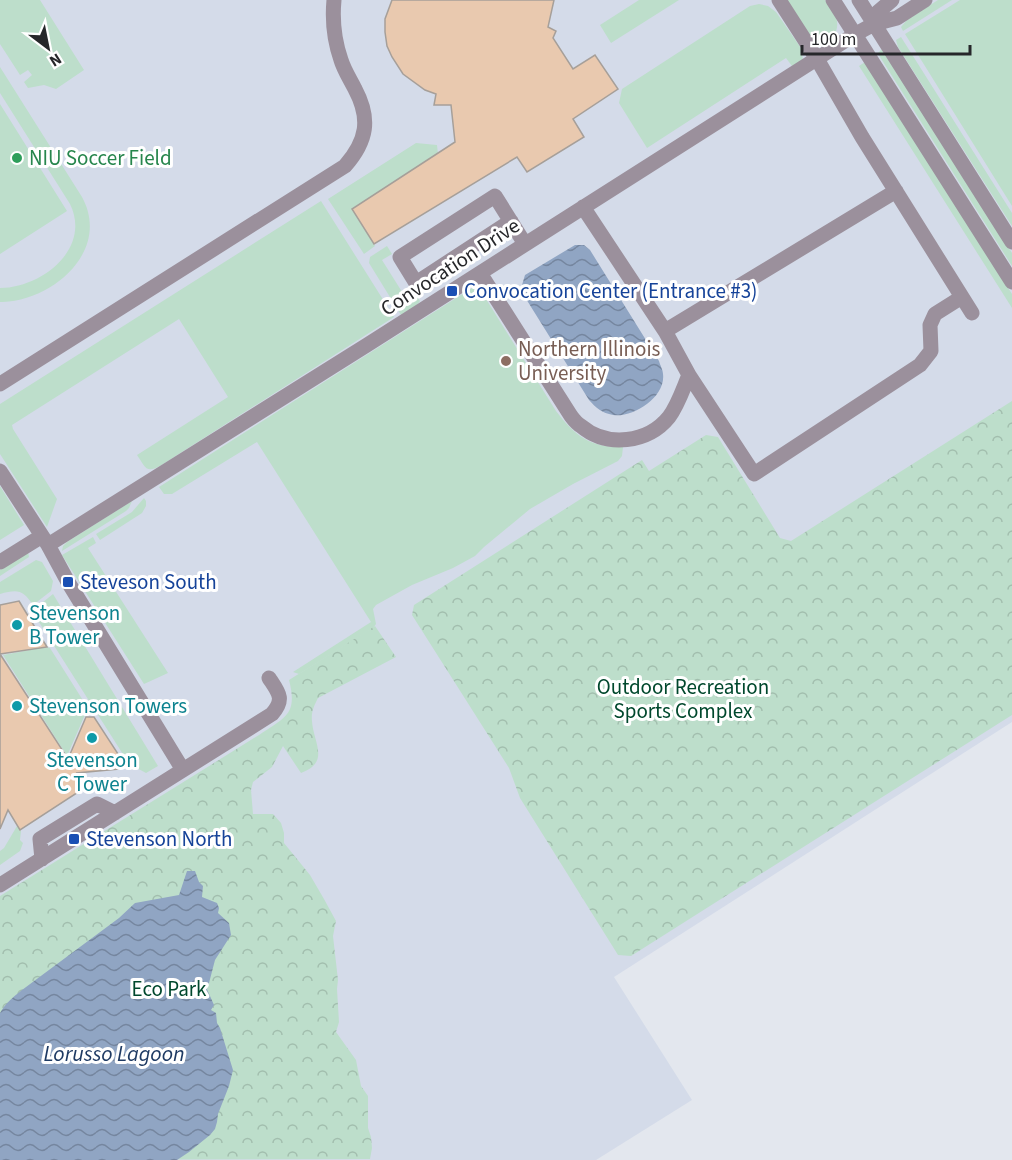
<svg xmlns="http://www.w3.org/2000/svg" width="1012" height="1160" font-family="'Source Sans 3',sans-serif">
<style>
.built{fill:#d4dbe9}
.grass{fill:#bddecb}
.park{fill:url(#park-crowns)}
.water{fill:url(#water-waves)}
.building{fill:#e9c9af;stroke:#a69f99;stroke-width:1.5}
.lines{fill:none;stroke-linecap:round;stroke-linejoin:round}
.minor{stroke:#9b909c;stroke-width:15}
.leisure-dot{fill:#2e9e5b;stroke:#fff;stroke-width:2}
.transit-dot{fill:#1a4fb4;stroke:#fff;stroke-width:2}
.education-dot{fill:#8d6e63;stroke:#fff;stroke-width:2}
.culture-dot{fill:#0f9aa8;stroke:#fff;stroke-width:2}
.labels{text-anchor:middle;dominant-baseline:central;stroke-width:6;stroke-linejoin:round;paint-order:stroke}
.leisure-label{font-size:21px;fill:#27864d;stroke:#fff;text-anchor:start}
.street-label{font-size:21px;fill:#26272a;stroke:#fff}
.transit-label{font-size:21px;fill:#164399;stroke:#fff;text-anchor:start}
.education-label{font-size:21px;fill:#785e54;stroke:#fff;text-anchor:start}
.culture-label{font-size:21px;fill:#0d838f;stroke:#fff;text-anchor:start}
.park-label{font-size:21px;fill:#00482d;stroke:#fff}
.water-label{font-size:22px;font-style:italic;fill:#1e3a63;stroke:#fff}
</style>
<defs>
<pattern id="park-crowns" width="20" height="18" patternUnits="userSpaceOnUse" patternTransform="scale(1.5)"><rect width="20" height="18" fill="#bddecb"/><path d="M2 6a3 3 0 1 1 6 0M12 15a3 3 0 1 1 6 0" fill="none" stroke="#a2beae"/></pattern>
<pattern id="water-waves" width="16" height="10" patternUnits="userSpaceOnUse" patternTransform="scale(1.5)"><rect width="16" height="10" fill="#90a5c3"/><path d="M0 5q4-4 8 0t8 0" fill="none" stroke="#75869f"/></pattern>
</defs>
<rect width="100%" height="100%" fill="#e3e7ee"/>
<!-- built -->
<path class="built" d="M0,0H1012V722L614,977L692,1100L596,1160H0Z"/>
<!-- grass -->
<path class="grass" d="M0,0H40L84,70L56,89L44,85L28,88L24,82L32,75L28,70L20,75L0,44Z
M639,0H679L611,43L600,25Z
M784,0H825C829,6 834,11 836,17C841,32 830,45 816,46Z
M938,0H952L903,31L901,27L907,20Z
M960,0H1012V206L905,34Z
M759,4L768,6L776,12L801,48L803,60L792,66L786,58L647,148L619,103L622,89L750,6Z
M901,37L1012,213V226L898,47L896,40Z
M882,49L1012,253V266L880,57L878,53Z
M865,62L1012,294V308L859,66Z
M0,67L82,197C111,250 54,300 3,302H0V288C41,288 92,249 70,204L0,93Z
M0,104L67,211L0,254Z
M416,143L437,145L438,154L352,209L375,246L364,254L328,199Z
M321,201L394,317L160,466C145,474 145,466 137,455L228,397L179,319L12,425L13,429L57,499L47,527L0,454V404Z
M387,246L392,254L382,260L404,295L412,290L420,301L417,305L401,315L369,263L370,257Z
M475,286L481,291L556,411C575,436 591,448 623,447L622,456L618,461L573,484L530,509L484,547L475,556L453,568L412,585L376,605L373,609L376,624L373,628L299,674L293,672L371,622L257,442L172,494H164L159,487Z
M0,486L24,525L0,540Z
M144,498L146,501V506L142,513L100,540L96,534L132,512Z
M132,501L129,508L126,511L62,551L63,546L67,542Z
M93,537L96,543L88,548L168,673L144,684L62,555Z
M28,552L29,557L0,576V570Z
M36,560L42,562L53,581L51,591L33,605C23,590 18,589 0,594V582Z
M53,594L158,766L146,773L133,766L126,759L32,611Z
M46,647L50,648L89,710L84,717L67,756L3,655Z
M17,826L21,831L20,840L23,843L20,851L0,865V851L4,848Z"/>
<!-- park -->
<path class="park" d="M1012,401V715L631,956L618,955L520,798L509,768L412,615L414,605L642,460L649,471L706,435L718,437L780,538L791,541Z
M375,626L396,657L318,698C314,706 311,712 312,721C313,742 331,762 301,773L283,746L272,767L253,782L251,790L253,814H273L281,823L284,833V843L310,875L324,899L336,921L333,936L338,980L337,989L339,1022L336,1032L356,1060L361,1086L368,1096V1128L371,1137L372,1148L370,1159L0,1160V896L259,735C285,717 298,715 289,680Z"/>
<!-- water -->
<path class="water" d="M575,245H584L590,250L659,361C660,365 663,370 663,374C666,397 633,418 613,415C602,413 596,408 589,400L523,294L522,285L525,275Z
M187,871H195L199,882L203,886L202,897L217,903L219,908L218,913L229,923L231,935L215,960L209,983L206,987L214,1005L211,1010L216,1013L217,1023L220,1028L233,1070L229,1086L218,1114L217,1122L215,1129L210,1135L189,1152L177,1160H0V1013C5,1004 13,997 22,990L119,918L135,903L179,895Z"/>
<!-- building -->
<path class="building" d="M392,0H554L548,27L556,31L553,38L573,69L595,55L618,89L573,119L584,137L527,172L517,157L374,244L352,209L455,142L451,105H434L436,94L425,90L403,74L392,57L387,46L385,32V19Z
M19,601L47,647L0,654V605Z
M0,654L68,759L86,717H94L122,760L119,769L77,773L86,787L20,830L8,810L0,829Z"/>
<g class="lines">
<!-- minor -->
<path class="minor" d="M779,0L817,59L862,137L972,313
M833,0L1012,282
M859,0L1012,242
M874,24L878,12L892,0
M583,207L665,331L896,191
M511,221L416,283L400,257L495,196L525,244
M480,273L571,416C574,420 577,424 581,426C607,448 648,443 669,417C678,405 683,389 689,375
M665,331L689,375L754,474L920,365L931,351L930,325L935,314L962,297
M0,384L345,166C367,141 371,119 355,89C350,79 344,70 341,60C334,40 332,21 334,0
M0,471L48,545L68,582L183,770
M48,545L367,345L854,35L874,24L897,18L925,0
M0,562L42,536
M42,859L40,839L97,804L115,813
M0,885L272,714C285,699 279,693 269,678"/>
</g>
<!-- markers -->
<circle class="leisure-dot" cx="17" cy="158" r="6"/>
<g class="transit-dot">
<rect x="446" y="285" width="12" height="12" rx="3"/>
<rect x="62" y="576" width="12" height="12" rx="3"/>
<rect x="68" y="833" width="12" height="12" rx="3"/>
</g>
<circle class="education-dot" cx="506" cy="361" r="6"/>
<g class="culture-dot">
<circle cx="17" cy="625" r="6"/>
<circle cx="17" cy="706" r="6"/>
<circle cx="92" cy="738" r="6"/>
</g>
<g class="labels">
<!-- leisure labels -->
<g class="leisure-label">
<text x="29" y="158">NIU Soccer Field</text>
</g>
<!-- street labels -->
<g class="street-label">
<text transform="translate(450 267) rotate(-33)">Convocation Drive</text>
</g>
<!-- transit labels -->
<g class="transit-label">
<text x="464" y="291">Convocation Center (Entrance #3)</text>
<text x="80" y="582">Steveson South</text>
<text x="86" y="839">Stevenson North</text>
</g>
<!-- education labels -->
<g class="education-label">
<text x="518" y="349">Northern Illinois<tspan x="518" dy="24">University</tspan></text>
</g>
<!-- culture labels -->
<g class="culture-label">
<text x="29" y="613">Stevenson<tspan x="29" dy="24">B Tower</tspan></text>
<text x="29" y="706">Stevenson Towers</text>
<text x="92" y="760" text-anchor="middle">Stevenson<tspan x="92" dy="24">C Tower</tspan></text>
</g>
<!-- park labels -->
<g class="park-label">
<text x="683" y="687">Outdoor Recreation<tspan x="683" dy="24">Sports Complex</tspan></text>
<text x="169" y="989">Eco Park</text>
</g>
<!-- water labels -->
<g class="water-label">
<text x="114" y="1054">Lorusso Lagoon</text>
</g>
</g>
<!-- north arrow -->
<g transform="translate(48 48) rotate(148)" stroke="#ffffff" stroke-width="4.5" paint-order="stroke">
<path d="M0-4.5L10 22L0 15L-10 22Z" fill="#26272a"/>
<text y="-9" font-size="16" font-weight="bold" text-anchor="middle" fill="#26272a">N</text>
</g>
<!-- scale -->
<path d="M802 45v9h168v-9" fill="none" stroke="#26272a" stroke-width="3"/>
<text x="811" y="45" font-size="18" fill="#26272a" stroke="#ffffff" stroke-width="4.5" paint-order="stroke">100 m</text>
</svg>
